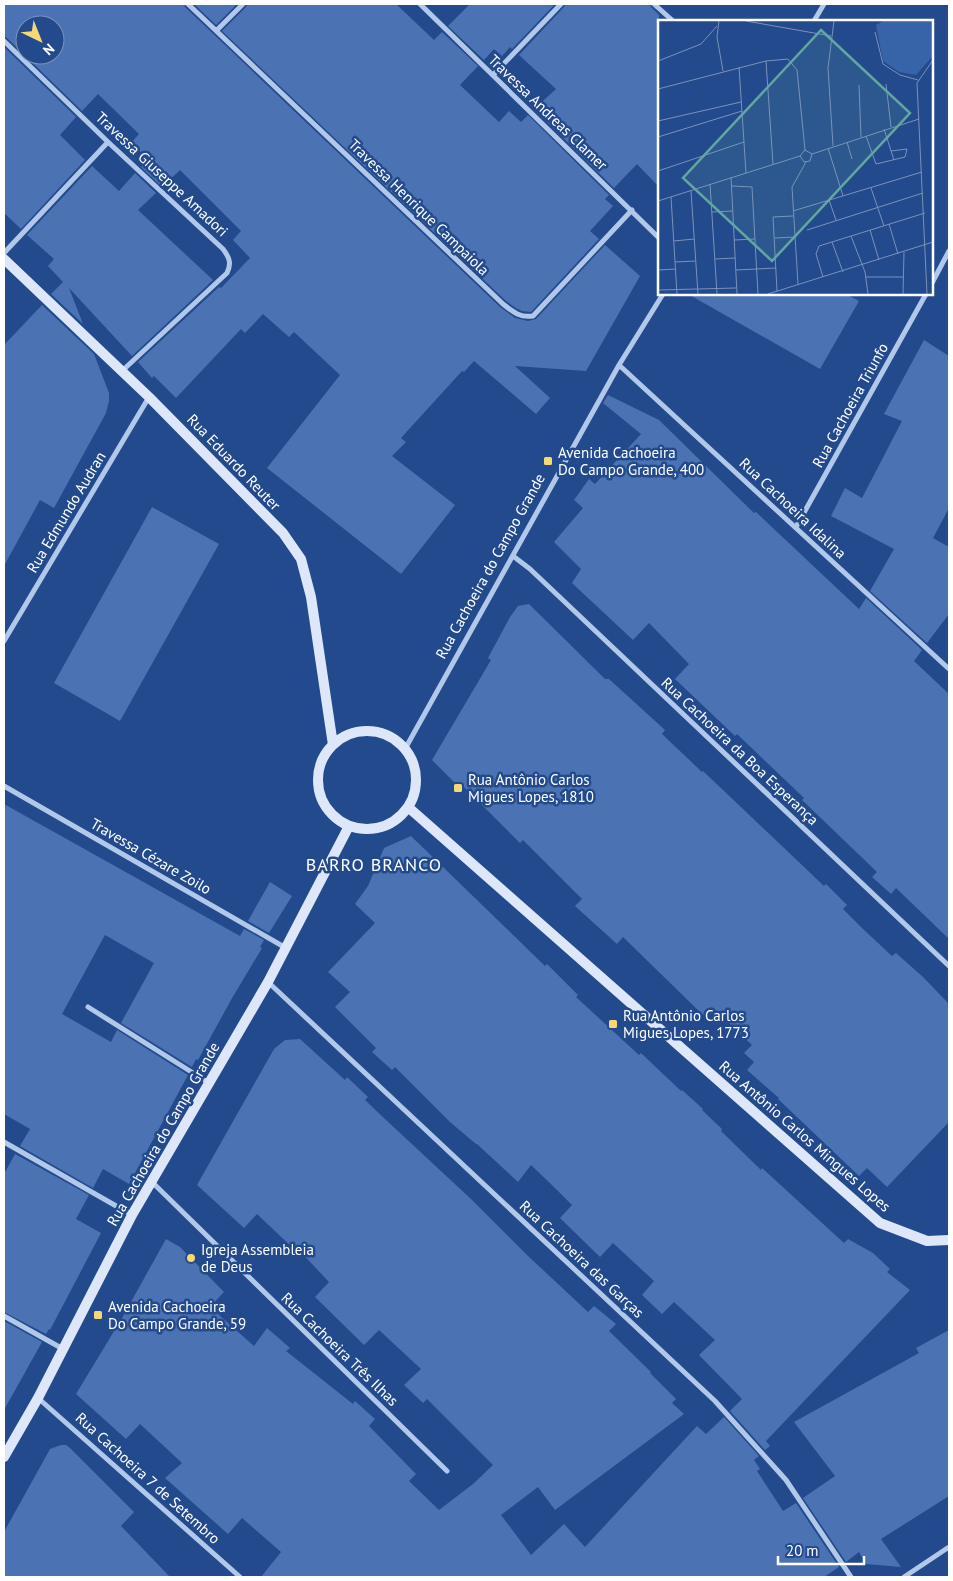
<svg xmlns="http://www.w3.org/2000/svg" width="953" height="1581" font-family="'PT Sans',sans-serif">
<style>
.building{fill:#4b73b3;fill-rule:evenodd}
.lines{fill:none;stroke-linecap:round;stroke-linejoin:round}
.street{stroke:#b1c8eb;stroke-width:5}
.secondary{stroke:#dde7f9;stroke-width:10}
.poi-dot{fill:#f6d974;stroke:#234a8c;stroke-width:2}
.labels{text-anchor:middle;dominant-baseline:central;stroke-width:5;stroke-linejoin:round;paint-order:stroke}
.street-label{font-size:15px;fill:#fff;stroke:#234a8c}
.poi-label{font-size:15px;fill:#fff;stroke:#234a8c;text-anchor:start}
.quarter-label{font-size:18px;letter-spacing:1px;fill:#fff;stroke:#234a8c}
.inset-road{fill:none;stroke:#7b92ba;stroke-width:1}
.view{fill:#63a6a1;fill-opacity:0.15;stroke:#63a6a1;stroke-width:2.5}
.inset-edge{fill:none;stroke:#fff;stroke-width:2.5}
</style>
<rect width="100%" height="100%" fill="#234a8c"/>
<!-- building -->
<path class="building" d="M4,4H184L185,7L500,307L515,318L528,321L536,319L605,245L640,276L586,371L515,366L550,398L536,414L474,361L464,372L462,371L401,438L406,442L392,456L455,505L401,574L267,468L340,375L294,332L289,337L263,314L245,333L241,329L176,398L154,376L152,378L138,362L219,287L221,288L250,258L233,240L241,231L180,170L162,187L141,167L149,160L131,143L139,134L98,94L82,111L7,38L4,37ZM25,25H55V55H25Z
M194,4H237L216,25Z
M247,4H396L434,40L442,32L478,66L460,85L499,122L509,111L521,122L528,115L609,195L605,199L613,206L590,231L599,239L531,312L522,311L516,308L506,301L222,31L246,7Z
M470,4H555L512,49L510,47L502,56L494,49L484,60L448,26Z
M565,4H650L651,7L659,15V187L637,164L614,188L534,109L556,89L519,55L564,7Z
M4,47L76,117L60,135L85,160L21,229L4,213Z
M92,166L119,191L135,173L156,193L138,210L213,280L132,356L69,288L83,324L51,294L63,282L48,266L54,259L27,235Z
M688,294H846L859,301L820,369Z
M42,305L94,354L109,393V401L106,413L54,508L40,500L4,566V345Z
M924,340L949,356V508L933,538L949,547V614L927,643L870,591L894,549L831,516L845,488L862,498L875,473L902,421L884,414Z
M608,395L659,420L754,513L756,512L859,609L866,598L922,650L914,661L949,694V939L896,888L891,894L872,877L877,872L802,800L804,798L737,734L735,736L675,679L689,664L649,623L633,640L572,583L581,569L554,542L583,508L574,500L589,479L595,484L641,434L603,403Z
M152,507L219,544L120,721L54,683Z
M529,604L605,679H609L665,730L662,734L702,772L703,771L824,886L826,884L847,905L843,909L863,929L892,956L896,953L923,977L949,1004V1122L887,1187L867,1168L859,1176L778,1099L779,1098L747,1070L754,1062L744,1053L752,1045L712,1007L703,1015L623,937L617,944L575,906L582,899L523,840L520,843L461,784L458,786L432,760L491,660L488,658L510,617L518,606Z
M4,804L240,936L244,929L264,940L260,947L262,948L231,1000L198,1060L196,1059L192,1067L121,1023L154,963L105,935L75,990L62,1014L111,1042L117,1030L188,1075L129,1184L103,1169L93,1188L20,1146L30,1129L4,1114Z
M411,836L545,966L547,964L578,995L576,997L639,1055L641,1053L681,1091L682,1090L703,1109L702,1110L722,1129L721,1131L761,1170L762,1168L844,1243L848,1239L873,1253L890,1269L887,1272L910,1290L766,1441L770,1446L765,1450L730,1411L742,1399L699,1355L715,1340L674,1302L662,1314L642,1295L654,1281L613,1243L600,1257L560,1218L572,1205L555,1188L531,1165L518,1182L477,1144H476L450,1122L395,1067L392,1070L372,1052L376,1048L335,1007L350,992L328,972L375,923L355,904L368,886L384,848Z
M270,882L292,896L269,933L248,921Z
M300,1039L345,1080L347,1077L368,1097L365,1100L385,1119L471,1199L527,1255L588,1312L594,1306L616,1324L609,1331L651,1372L650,1373L676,1399L672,1403L684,1414L555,1510L538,1487L501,1515L531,1555L564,1524L585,1547L697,1426L706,1434L724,1417L759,1456L754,1460L760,1469L757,1471L783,1511L796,1503L839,1567L824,1577H261L281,1552L242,1518L228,1534L165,1478L182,1463L140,1424L126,1439L76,1394L122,1318L166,1239L180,1247L224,1292L210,1307L254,1346L267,1328L290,1348L286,1351L353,1404L355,1401L375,1419L369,1426L416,1474L409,1481L439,1510L473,1484L493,1465L427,1399L423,1403L404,1385L421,1369L379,1330L364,1345L315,1297L329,1282L298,1249L296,1251L257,1214L244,1228L197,1185L274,1049L285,1040Z
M15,1154L89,1195L76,1219L101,1233L50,1330L49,1329L46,1334L4,1312V1174Z
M4,1321L42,1342L4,1410Z
M949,1330V1496L881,1539L901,1567L866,1564L859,1552L846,1562L803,1498L835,1476L794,1422L919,1353L916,1348Z
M61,1445H66L70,1448L134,1512L121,1526L170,1577H4V1532L50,1449Z"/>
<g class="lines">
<!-- street -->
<path class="street" d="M188,4L503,304C513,312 520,318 533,316L632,210
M420,4L659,238
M654,4L673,21
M814,21L824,4
M217,30L243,4
M4,41L108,142L223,249C229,257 232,263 227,273L122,371
M493,75L561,4
M4,253L108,142
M932,283L949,251
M619,365L949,669
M796,527L926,294
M513,556L530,569L949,966
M4,641L149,397
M405,749L619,365L663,294
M4,786L286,948
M268,982L715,1401L786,1480L851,1577
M88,1007L209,1083
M4,1142L132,1215
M152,1182L447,1471
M4,1316L63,1349
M38,1398L240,1577
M904,1577L949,1547"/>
<!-- secondary -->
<path class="secondary" d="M4,259L149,397L283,533L301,559L311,597L333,745
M318 780a49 49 0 1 1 98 0a49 49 0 1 1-98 0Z
M408,807L880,1223L927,1241L949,1240
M4,1457L38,1398L132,1215L268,982L349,826"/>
</g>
<!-- markers -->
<g class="poi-dot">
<rect x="543" y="456" width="10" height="10" rx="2.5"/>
<rect x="453" y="783" width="10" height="10" rx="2.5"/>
<rect x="608" y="1019" width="10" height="10" rx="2.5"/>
<circle cx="191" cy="1258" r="5"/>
<rect x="93" y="1310" width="10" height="10" rx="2.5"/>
</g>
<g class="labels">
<!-- street labels -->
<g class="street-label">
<text transform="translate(548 112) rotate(44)">Travessa Andreas Clamer</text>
<text transform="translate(162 174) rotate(43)">Travessa Giuseppe Amadori</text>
<text transform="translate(419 207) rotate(44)">Travessa Henrique Campaiola</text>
<text transform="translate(850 405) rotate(-61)">Rua Cachoeira Triunfo</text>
<text transform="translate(234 462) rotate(46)">Rua Eduardo Reuter</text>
<text transform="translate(793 508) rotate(43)">Rua Cachoeira Idalina</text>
<text transform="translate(66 512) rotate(-59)">Rua Edmundo Audran</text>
<text transform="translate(490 566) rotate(-61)">Rua Cachoeira do Campo Grande</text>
<text transform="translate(740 751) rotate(43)">Rua Cachoeira da Boa Esperança</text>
<text transform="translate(151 856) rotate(30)">Travessa Cézare Zoilo</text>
<text transform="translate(163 1134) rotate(-60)">Rua Cachoeira do Campo Grande</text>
<text transform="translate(805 1136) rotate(41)">Rua Antônio Carlos Mingues Lopes</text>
<text transform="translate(582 1259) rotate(43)">Rua Cachoeira das Garças</text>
<text transform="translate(340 1349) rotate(44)">Rua Cachoeira Três Ilhas</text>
<text transform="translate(148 1478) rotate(42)">Rua Cachoeira 7 de Setembro</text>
</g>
<!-- poi labels -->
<g class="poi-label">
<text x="558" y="452">Avenida Cachoeira<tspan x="558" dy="17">Do Campo Grande, 400</tspan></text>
<text x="468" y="779">Rua Antônio Carlos<tspan x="468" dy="17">Migues Lopes, 1810</tspan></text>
<text x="623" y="1015">Rua Antônio Carlos<tspan x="623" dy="17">Migues Lopes, 1773</tspan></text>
<text x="201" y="1249">Igreja Assembleia<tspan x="201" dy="17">de Deus</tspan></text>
<text x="108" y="1306">Avenida Cachoeira<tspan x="108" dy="17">Do Campo Grande, 59</tspan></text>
</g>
<!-- quarter labels -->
<g class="quarter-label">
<text x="374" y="864">BARRO BRANCO</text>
</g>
</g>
<!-- overview -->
<g transform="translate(658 20)">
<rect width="275" height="275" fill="#234a8c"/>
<path d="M225,1H275V36L258,55L241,52L225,41L218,5Z" fill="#3763a9"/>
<path class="inset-road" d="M61,1L59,17L65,51M88,1L173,16M217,12L225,44L242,55L260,60M0,41L43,24L59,6M108,41L115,144M81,47L88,153M228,64L233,107M201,65L203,117M0,69L108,41L130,39L139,50L147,130M0,101L83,82M226,109L236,140M208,116L218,144L247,137L249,129L233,131M0,117L84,91M189,122L194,139M175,126L170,48L176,1M170,128L185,176M147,130L154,134L261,99M147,130L142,136L146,142L152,141L154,134M0,151L86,122M73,157L79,274M52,164L59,274M74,166L94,167L100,274M213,168L226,206M33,171L40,274M13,177L19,274M171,180L178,200M0,181L142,136M135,191L264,152M54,192L75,191M231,204L240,234M149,210L265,173M212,210L221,240M193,216L207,252L210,274M117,218L137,217M76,220L97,219M16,221L36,219M174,222L185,252M57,239L77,238M17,242L37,241M0,250L18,249M78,250L118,248M165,257L158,234L161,226L267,193M208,257H245M140,264L134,167L148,142M0,270L78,268M119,271L115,197L135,196M110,274L275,222M245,274L246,232M269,274L259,63L275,40"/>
<path class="view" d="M163,10L252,93L114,241L25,158Z"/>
<rect width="275" height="275" class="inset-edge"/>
</g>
<!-- border -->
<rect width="953" height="1581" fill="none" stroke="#ffffff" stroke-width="10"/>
<!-- north arrow -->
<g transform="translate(40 40) rotate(137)"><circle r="24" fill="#234a8c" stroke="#7b92ba"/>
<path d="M0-4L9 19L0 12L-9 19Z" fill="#f6d974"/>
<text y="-8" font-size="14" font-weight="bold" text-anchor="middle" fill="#ffffff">N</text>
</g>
<!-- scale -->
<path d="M778 1556v8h86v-8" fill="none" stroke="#ffffff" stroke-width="2.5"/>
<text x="786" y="1556" font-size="15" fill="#ffffff" stroke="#234a8c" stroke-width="4" paint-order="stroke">20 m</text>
</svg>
